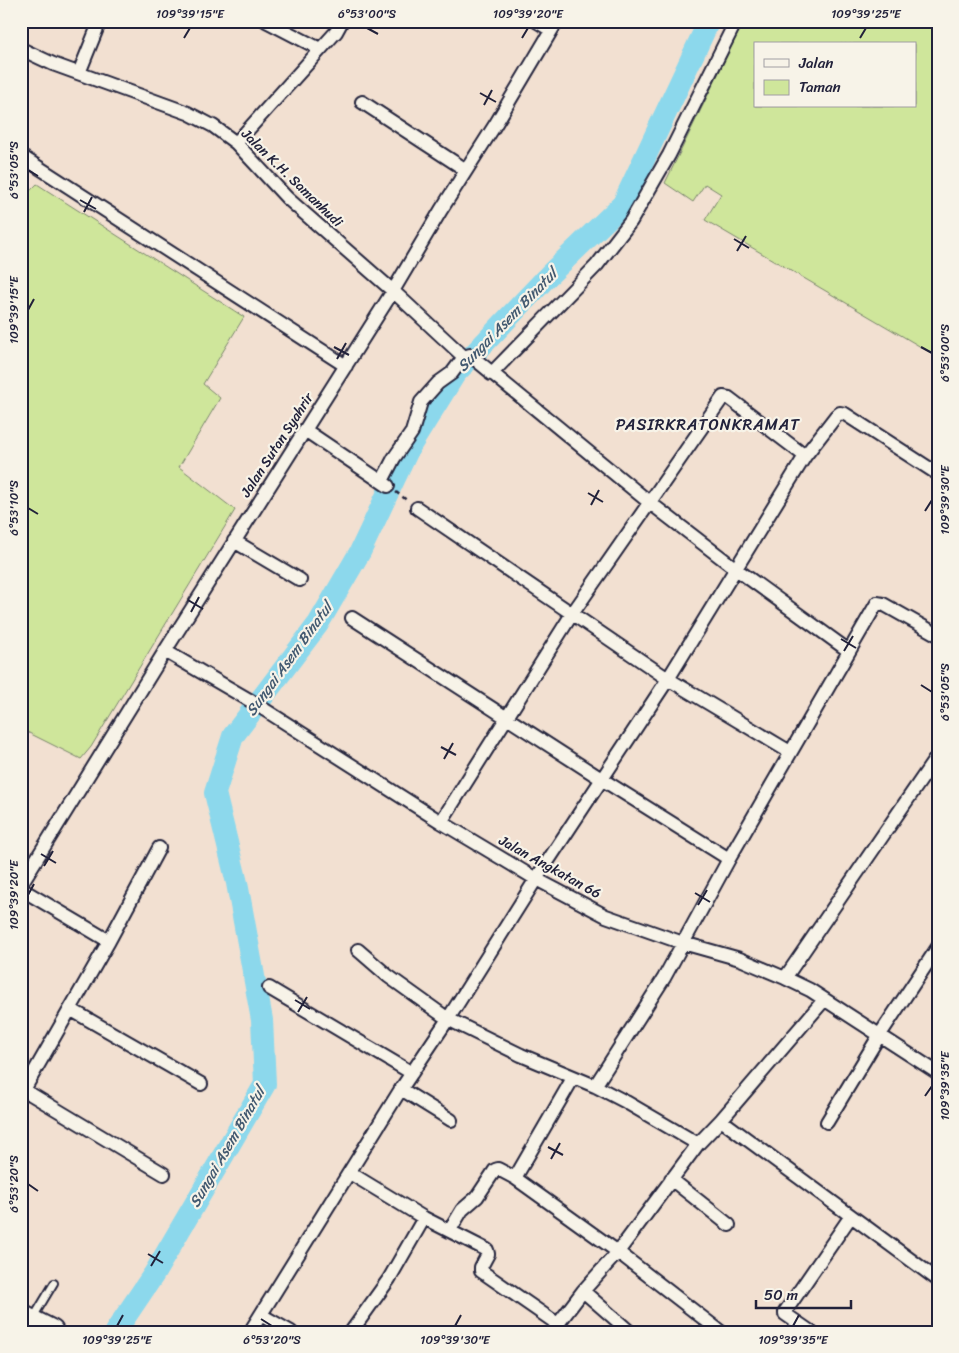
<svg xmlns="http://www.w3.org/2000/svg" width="959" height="1353" font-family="Sriracha,sans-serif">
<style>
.green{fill:#cfe69b;stroke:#78846b;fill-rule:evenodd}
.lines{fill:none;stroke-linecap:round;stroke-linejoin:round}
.river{stroke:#8cd8ec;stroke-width:22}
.lane-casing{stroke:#22223b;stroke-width:10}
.street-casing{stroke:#22223b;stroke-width:16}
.highway-casing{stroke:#22223b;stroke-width:28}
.path{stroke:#22223b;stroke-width:2.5;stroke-dasharray:4 4;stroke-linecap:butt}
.lane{stroke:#f7f3e8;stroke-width:6}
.street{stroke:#f7f3e8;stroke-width:12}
.highway{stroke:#f7f3e8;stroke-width:24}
.ticks{fill:none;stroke:#22223b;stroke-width:2}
.labels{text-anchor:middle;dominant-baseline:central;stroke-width:4.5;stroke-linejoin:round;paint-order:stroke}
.street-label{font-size:14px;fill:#22223b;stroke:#f7f3e8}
.water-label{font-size:15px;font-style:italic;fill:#425970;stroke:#f7f3e8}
.quarter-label{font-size:16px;letter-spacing:1px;fill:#22223b;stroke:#f7f3e8}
.neatline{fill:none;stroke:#22223b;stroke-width:2}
.ticks-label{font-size:12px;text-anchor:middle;fill:#22223b}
</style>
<rect width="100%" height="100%" fill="#f2e0d1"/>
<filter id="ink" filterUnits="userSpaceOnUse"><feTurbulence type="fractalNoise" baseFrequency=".02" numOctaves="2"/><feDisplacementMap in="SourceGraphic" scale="10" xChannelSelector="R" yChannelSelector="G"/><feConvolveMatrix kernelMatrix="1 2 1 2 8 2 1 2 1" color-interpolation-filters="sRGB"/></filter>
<g filter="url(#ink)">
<!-- green -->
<path class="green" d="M744,21H938V357L705,220L721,194L705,184L693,202L665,183ZM755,44H915V106H755Z
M37,184L244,317L203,384L220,398L179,467L235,510L91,747L81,759L21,729V191L27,194Z"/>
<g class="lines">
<!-- river -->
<path class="river" d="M115,1332L154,1274L265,1084L262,1020L237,883L215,793L233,736L318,624L360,552L409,448L455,374L549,275L623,204L709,21"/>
<!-- lane casing -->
<g class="lane-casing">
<path id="lane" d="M33,1318L54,1283"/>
</g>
<!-- street casing -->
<g class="street-casing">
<path id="street" d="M266,21L320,49
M536,21L551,30
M21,49L53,64L188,113L213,126L236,143L287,198L393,291L464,357L470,355L649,502L736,569L849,651
M79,73L100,21
M362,102L466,170
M236,143L336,32L342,21
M21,156L346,366
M491,374L597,265L631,221L669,155L736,21
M305,430L388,486
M382,481L394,458L412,432L421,402L438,383L452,373L464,357
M417,508L668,679L790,752
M234,541L300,580
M352,618L603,780L729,859
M165,651L251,701L441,822L536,879L606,916L683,943L740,959L785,978L810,990L938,1073
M441,822L572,614L723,397L729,398L805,456
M21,884L165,651L393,291L441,210L495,125L557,21
M21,889L109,941L21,1095
M109,941L159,848
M358,950L388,976L448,1019L521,1055L595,1086L626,1102L698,1144
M785,978L938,755
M269,988L412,1073
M70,1009L201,1084
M595,1086L664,978L729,859L877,603L883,604L938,635
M401,1089L451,1120
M24,1090L164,1174
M721,1120L938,1280
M827,1122L879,1036L938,947
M350,1173L424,1218L487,1250L488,1254L481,1267V1271L559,1325
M515,1178L573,1078
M671,1179L729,1225
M450,1230L462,1210L477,1197L495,1170L498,1169L515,1178L618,1252L721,1332
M583,1291L630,1332
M261,1315L291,1332
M250,1332L401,1089L448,1019L536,879L668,679L805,456L836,416L840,413L845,414L938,474
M351,1332L389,1279L424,1218
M552,1332L583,1291L618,1252L698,1144L721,1120L824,1000
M811,1332L785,1314V1312L851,1216"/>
</g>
<!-- highway casing -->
<g class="highway-casing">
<path id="highway" d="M21,1317L51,1332"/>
</g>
<!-- path -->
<path class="path" d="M396,492L408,501"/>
<!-- lane -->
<use href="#lane" class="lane"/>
<!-- street -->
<use href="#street" class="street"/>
<!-- highway -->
<use href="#highway" class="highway"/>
</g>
</g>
<!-- ticks -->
<path class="ticks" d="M367,28L378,34M184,38L190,28M522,38L528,28M860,38L866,28M480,93L496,102M484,105L492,90M28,170L38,176M80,200L96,209M84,212L92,197M734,239L749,248M737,251L746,236M28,310L34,299M334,347L349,355M921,347L932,353M337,359L346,343M588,493L603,502M591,505L599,490M28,508L38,514M925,511L932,500M188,600L203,609M191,612L199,597M841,639L856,648M844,651L853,636M921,685L932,692M441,747L456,755M444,759L453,743M41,854L56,863M44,866L53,851M695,893L710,902M28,895L34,884M698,905L707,890M295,1000L310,1009M298,1012L307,997M925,1096L932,1086M548,1147L563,1155M551,1159L560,1143M28,1184L38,1191M148,1254L163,1263M151,1266L160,1251M261,1319L272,1326M117,1326L123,1315M455,1326L461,1315M793,1326L799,1315"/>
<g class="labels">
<!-- street labels -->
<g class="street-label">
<text transform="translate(292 178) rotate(44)">Jalan K.H. Samanhudi</text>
<text transform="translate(277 445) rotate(-57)">Jalan Sutan Syahrir</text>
<text transform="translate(550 867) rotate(29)">Jalan Angkatan 66</text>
</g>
<!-- water labels -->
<g class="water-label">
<text transform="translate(507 320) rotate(-46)">Sungai Asem Binatul</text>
<text transform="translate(289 659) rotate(-54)">Sungai Asem Binatul</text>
<text transform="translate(227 1147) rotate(-60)">Sungai Asem Binatul</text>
</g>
<!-- quarter labels -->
<g class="quarter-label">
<text x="708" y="424">PASIRKRATONKRAMAT</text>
</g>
</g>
<!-- margin -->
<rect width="959" height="1353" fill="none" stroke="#f7f3e8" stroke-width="55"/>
<!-- legend -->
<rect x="754" y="42" width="162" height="65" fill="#f7f3e8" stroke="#a29fa3"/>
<rect x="764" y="59" width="25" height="8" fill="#f7f3e8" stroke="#a29fa3"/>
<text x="799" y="68" font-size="15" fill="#22223b">Jalan</text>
<rect x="764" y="80" width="25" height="15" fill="#cfe69b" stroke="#a29fa3"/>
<text x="799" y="92" font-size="15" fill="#22223b">Taman</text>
<!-- scale -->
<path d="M756 1300v8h95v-8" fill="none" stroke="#22223b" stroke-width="2.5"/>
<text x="764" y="1300" font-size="15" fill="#22223b" stroke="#f7f3e8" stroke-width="4" paint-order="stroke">50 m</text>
<rect x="28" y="28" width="904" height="1298" class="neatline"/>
<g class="ticks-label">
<text x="190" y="18">109°39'15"E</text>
<text x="367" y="18">6°53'00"S</text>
<text x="528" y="18">109°39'20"E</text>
<text x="866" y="18">109°39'25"E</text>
<text transform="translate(14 170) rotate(-90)" y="4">6°53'05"S</text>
<text transform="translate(14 310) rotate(-90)" y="4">109°39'15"E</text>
<text transform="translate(945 353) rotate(-90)" y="4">6°53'00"S</text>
<text transform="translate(945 500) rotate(-90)" y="4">109°39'30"E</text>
<text transform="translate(14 508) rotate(-90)" y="4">6°53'10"S</text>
<text transform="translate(945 692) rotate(-90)" y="4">6°53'05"S</text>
<text transform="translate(14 895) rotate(-90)" y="4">109°39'20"E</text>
<text transform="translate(945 1086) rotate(-90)" y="4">109°39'35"E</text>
<text transform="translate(14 1184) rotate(-90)" y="4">6°53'20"S</text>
<text x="117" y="1344">109°39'25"E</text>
<text x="272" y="1344">6°53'20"S</text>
<text x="455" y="1344">109°39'30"E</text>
<text x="793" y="1344">109°39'35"E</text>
</g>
</svg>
